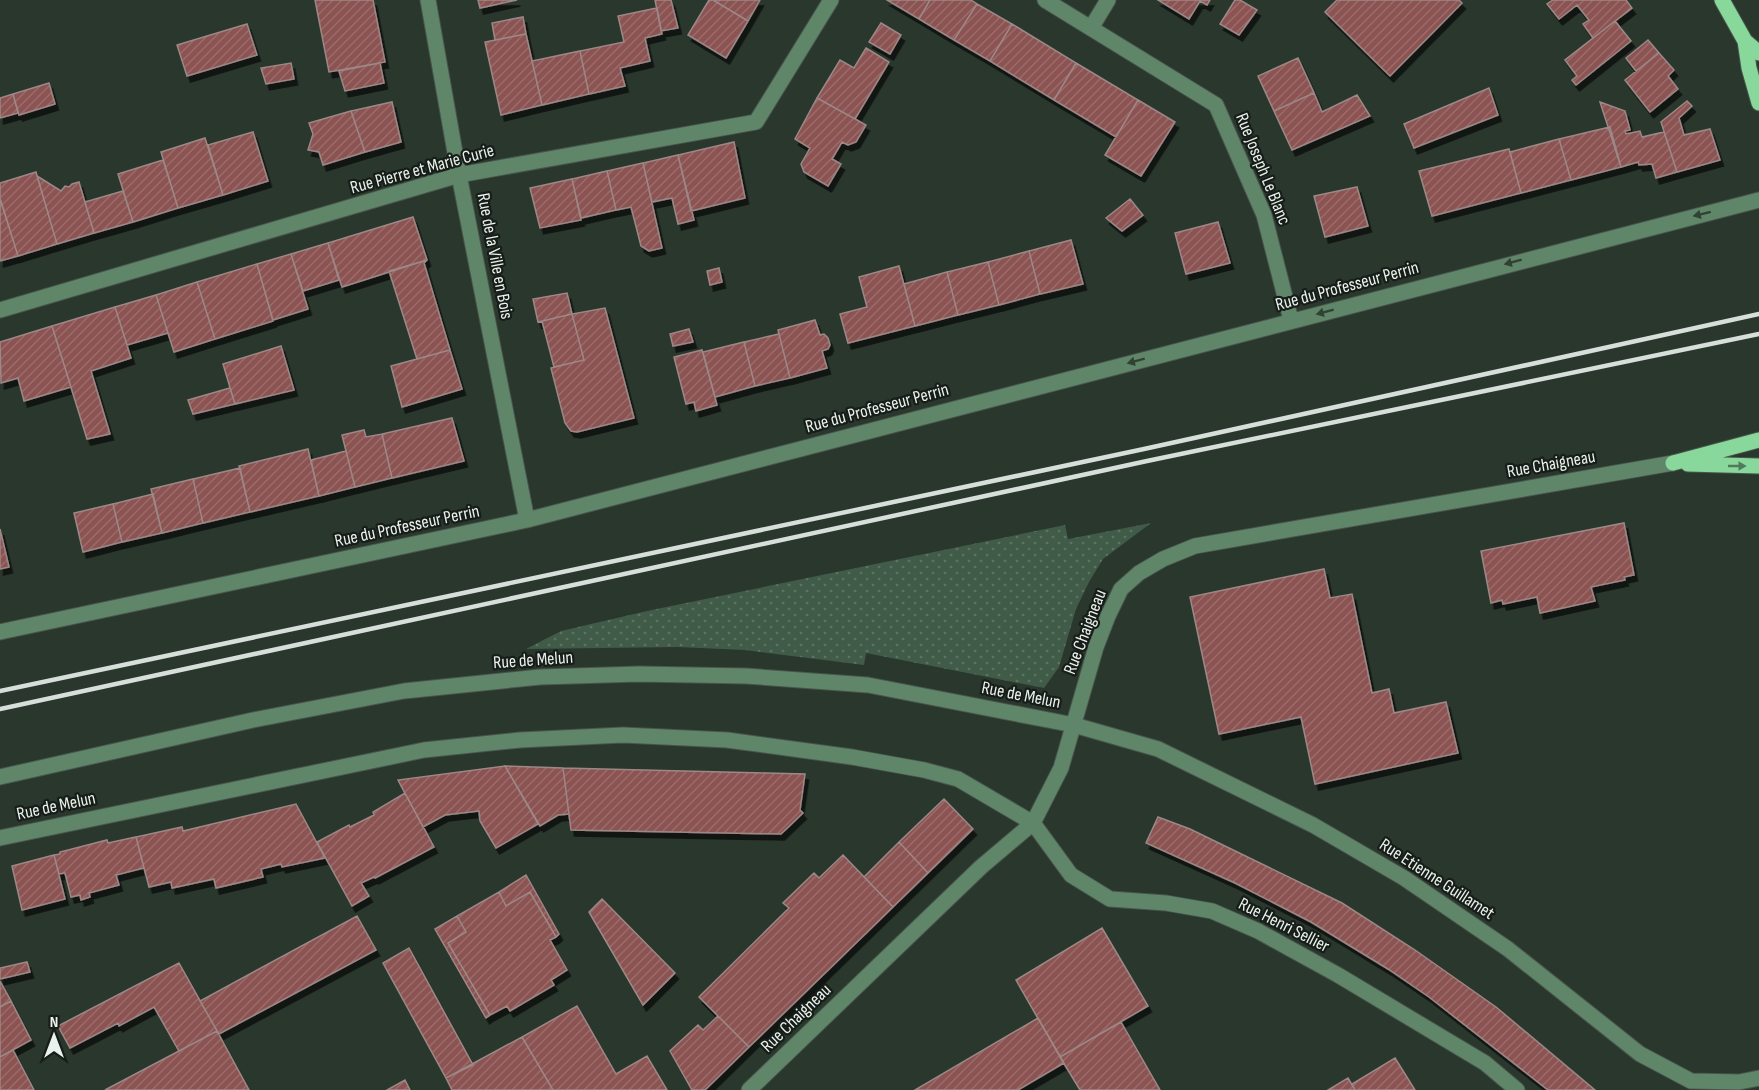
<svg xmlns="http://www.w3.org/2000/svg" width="1759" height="1090" font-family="'Sofia Sans Condensed',sans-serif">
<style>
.grass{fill:url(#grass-dots)}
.building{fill:url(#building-hatch);stroke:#9c8887;stroke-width:1.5;filter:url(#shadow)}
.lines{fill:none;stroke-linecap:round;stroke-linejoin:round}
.minor-casing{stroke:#49554c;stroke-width:17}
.major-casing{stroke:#49554c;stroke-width:17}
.minor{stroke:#608669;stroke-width:15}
.major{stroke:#88d89c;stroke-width:15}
.rail{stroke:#d6dfd9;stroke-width:4.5}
.oneway{fill:#314234}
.oneway2{fill:#507a5a}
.labels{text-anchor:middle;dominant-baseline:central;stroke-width:4.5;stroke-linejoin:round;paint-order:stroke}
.street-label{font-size:18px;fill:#eaf2ec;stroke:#171d18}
</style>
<defs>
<pattern id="grass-dots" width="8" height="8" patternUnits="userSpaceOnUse" patternTransform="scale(1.5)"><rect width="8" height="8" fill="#405b47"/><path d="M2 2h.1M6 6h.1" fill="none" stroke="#5c7362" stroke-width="1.8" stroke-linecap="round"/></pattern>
<pattern id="building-hatch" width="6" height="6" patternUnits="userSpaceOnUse" patternTransform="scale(1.5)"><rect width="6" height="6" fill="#8b5351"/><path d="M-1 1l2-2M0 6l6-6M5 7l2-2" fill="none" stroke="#9c6c6a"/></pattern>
<filter id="shadow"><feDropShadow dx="3.5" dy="6" stdDeviation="0" flood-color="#0009"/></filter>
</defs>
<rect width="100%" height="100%" fill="#2a372d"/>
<!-- grass -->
<path class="grass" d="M1151,523L1103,559L1089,582L1076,609L1059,667L1044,688L866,653L864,665L745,650L678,647L526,649L561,631L647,611L1065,525L1068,539Z"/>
<!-- building -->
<path class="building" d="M315,0H373L385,62L329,72Z
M478,0H517L480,8Z
M655,0H671L678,28L661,31Z
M709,0H713L748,21L726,58L688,35Z
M713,0H760L748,21Z
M713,0H760L748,21Z
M887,0H930L919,19Z
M930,0H971L977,4L954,40L919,19Z
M1158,0H1210L1207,5L1200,1L1189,19Z
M1235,0H1240L1257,10L1239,35L1220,24Z
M1337,0H1459L1462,3L1390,76L1325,12Z
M1553,0H1626L1632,8L1593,38L1583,24L1589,20L1577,5L1559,19L1547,4Z
M977,4L1012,24L990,61L954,40Z
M657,8L662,34L645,38L650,61L620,68L625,86L589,94L580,51L624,42L618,16Z
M523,17L526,34L495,40L492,23Z
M1615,21L1631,41L1576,85L1572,80L1577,76L1565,60Z
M881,23L901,35L890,54L869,42Z
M247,24L257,55L187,76L177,45Z
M1012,24L1076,63L1054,100L990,61Z
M526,34L542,105L501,115L485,42Z
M1648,40L1659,53L1636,71L1626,58Z
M866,48L889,62L855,119L817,98L840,60L854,68Z
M580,51L589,94L542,105L532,61Z
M1659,53L1674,70L1668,76L1678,89L1650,112L1625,80Z
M1298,58L1314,93L1274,111L1258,76Z
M291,63L294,79L266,84L261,68Z
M380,63L384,83L345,91L339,71Z
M1076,63L1138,100L1116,137L1054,100Z
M49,83L55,104L19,115L13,94Z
M1489,88L1498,115L1414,148L1404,124Z
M1314,93L1322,112L1357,95L1370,116L1292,150L1274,111Z
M13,94L18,113L0,118V98Z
M817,98L866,125L856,142L848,145L842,142L832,159L841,164L828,186L804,172L801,164L810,148L795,139Z
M1138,100L1175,122L1141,176L1105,155Z
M1687,101L1692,106L1679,118L1684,135L1710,129L1720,160L1677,172L1661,122Z
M392,102L401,142L365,152L351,111Z
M1600,102L1625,111L1630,130L1625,131L1626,134L1640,131L1642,137L1664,132L1677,172L1656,178L1652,164L1639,165L1638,162L1621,167Z
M351,111L365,152L323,165L319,152L308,150L313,134L309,123Z
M1610,127L1621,167L1571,180L1559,139Z
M253,132L268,181L223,195L208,145Z
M205,138L223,195L178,208L161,152Z
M1559,139L1571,180L1521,193L1510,152Z
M734,142L745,198L691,211L678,155Z
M1509,149L1521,193L1432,216L1419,171Z
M678,155L694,220L678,224L672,198L652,202L643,163Z
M163,160L178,208L133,222L118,174Z
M643,163L662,248L649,251L641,246L631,207L616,210L607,171Z
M607,171L616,210L581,218L572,179Z
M36,172L57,244L18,256L0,199V183Z
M37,176L61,191L65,186L69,187L72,184L79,182L94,233L57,244Z
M572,179L581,220L540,228L530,188Z
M1357,187L1368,226L1325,237L1314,196Z
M123,191L133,222L94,233L85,202Z
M1130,199L1143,215L1122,231L1106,218Z
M1,201L18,256L0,261V202Z
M413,217L427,260L342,287L328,243Z
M1218,222L1230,263L1186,274L1175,233Z
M1071,240L1083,284L1040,294L1029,251Z
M328,243L339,280L303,291L291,254Z
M1029,251L1040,294L999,305L988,262Z
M291,254L308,309L273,320L257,264Z
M427,260L424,263L450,350L417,359L389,271Z
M988,262L999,305L958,315L947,272Z
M257,264L273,321L215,339L197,282Z
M899,266L915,326L848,343L840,314L867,307L859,277Z
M719,268L722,282L710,285L707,271Z
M947,272L958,315L915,326L904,284Z
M197,282L215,339L174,352L156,295Z
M567,293L572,314L538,322L533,299Z
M156,295L168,333L127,345L115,307Z
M115,307L131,358L91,371L110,434L87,439L52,326Z
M605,308L634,418L577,432L571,431L565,423L551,368L584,360L572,314Z
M572,314L584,360L554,367L542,321Z
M815,320L820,335L824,334L828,338L830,345L828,349L822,351L827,368L790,378L778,330Z
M52,326L71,387L24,401L18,378L1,383L0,342Z
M689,329L693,342L673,346L670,334Z
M779,334L790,378L755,386L744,342Z
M744,342L755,386L715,397L703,352Z
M281,346L294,390L235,404L223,364Z
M450,350L462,389L402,407L391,366Z
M702,350L717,405L696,411L694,402L686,404L674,357Z
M230,388L235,404L193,414L188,400Z
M452,418L464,461L392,478L382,434Z
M364,430L366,437L382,434L392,478L355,487L342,435Z
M308,449L319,496L250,512L239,466Z
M346,451L355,487L319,496L311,460Z
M240,468L250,512L203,523L193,479Z
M193,479L203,523L162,533L151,489Z
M153,494L162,533L122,542L113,504Z
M113,504L122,542L83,552L74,513Z
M1624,523L1634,575L1624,577L1625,580L1591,587L1595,601L1540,613L1537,597L1503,604L1502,600L1491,603L1481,551Z
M0,529L9,567L0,569Z
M1324,569L1330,598L1352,594L1372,693L1389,689L1394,713L1446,702L1458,753L1315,784L1301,717L1219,734L1190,597Z
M505,766L538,824L496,848L480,821L479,811L445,815L423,827L398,780Z
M505,766L563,768L569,814L558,815L540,826Z
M563,768L805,774L800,810L803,813L781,834L571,830Z
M405,793L434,847L375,878L374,877L361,883L369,896L352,906L317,842L349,825L350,827L374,815L373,812Z
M944,799L973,829L928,873L899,842Z
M296,804L325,858L282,867L281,864L261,869L263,877L216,888L214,879L172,888L171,882L149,887L136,837L182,827L183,831Z
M1158,817L1190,829L1342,903L1415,950L1496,1007L1595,1090H1548L1429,997L1388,969L1311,922L1235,883L1146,843Z
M136,837L144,868L116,875L119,885L89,893L90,897L81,900L80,895L71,897L65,873L59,874L54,855L60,854V852L107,840L108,843Z
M899,842L928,873L893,907L864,877Z
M54,855L65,899L22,910L12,866Z
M843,855L893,907L749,1047L699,997L789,908L783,903L814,873L819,878Z
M526,875L559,934L556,937L530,892L506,906L499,892Z
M499,892L506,906L530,892L556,937L550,940L567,970L551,980L554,985L510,1011L507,1006L490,1015L448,943L466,932L457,916Z
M602,899L675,973L643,1005L589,912Z
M357,916L376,950L219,1034L200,1001Z
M457,916L466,932L448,943L490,1015L486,1018L435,929Z
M1102,928L1148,1006L1060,1057L1016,980Z
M409,948L473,1065L446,1078L383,963Z
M27,962L30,972L0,979V968Z
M179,963L217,1031L179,1051L154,1007L119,1026L118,1023L70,1048L58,1026Z
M0,981L11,1001L0,1007Z
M11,1001L31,1040L0,1057V1007Z
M577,1006L616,1074L647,1056L667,1090H553L522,1037Z
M718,1016L749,1047L705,1090H692L670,1051L698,1025L703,1030Z
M1038,1018L1064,1063L1018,1090H915Z
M1121,1022L1160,1090H1080L1060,1057Z
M217,1031L249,1090H105L179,1051Z
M522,1037L553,1090H452L446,1078Z
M13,1050L34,1090H0V1057Z
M1395,1058L1415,1090H1355L1352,1084Z
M1348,1078L1355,1090H1328Z
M405,1080L410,1090H387Z"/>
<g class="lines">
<!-- minor casing -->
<g class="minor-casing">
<path id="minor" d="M428,0L459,175L527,520
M1045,0L1216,105L1264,215L1291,320
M1091,28L1108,0
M0,310L459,175L756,122L831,0
M0,632L527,520L1759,200
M0,777L253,720L404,691L540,677L639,674L746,676L868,685L1074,725L1158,749L1313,825L1404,878L1508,949L1640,1054L1691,1081L1739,1082L1759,1078
M0,838L424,750L520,740L623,735L727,740L852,757L924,770L958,779L1033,823L1071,875L1110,899L1166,903L1212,911L1258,931L1338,975L1485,1063L1517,1090
M749,1090L981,867L1033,823L1061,768L1096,647L1108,616L1121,589L1139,573L1163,559L1195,546L1673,463"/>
</g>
<!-- major casing -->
<g class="major-casing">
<path id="major" d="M1722,0L1745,41L1759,53
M1745,41L1749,68L1759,103
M1673,463L1759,440
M1688,464L1759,466"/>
</g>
<!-- minor -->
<use href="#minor" class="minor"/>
<!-- major -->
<use href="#major" class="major"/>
<!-- rail -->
<path class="rail" d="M0,691L1144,449L1759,314
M0,709L1147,461L1759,334"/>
</g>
<!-- one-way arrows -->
<defs><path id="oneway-solid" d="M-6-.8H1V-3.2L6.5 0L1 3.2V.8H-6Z" transform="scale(1.5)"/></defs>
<g class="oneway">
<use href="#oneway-solid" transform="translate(1702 214) rotate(166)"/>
<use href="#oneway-solid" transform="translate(1513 262) rotate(165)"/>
<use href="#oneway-solid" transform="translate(1325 312) rotate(165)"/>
<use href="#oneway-solid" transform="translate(1136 361) rotate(165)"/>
</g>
<use class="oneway2" href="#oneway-solid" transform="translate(1737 466)"/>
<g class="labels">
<!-- street labels -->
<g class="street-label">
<text transform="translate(422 169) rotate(-15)">Rue Pierre et Marie Curie</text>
<text transform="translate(1263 169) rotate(68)">Rue Joseph Le Blanc</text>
<text transform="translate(495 256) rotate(79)">Rue de la Ville en Bois</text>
<text transform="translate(1347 286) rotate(-15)">Rue du Professeur Perrin</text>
<text transform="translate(877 408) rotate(-15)">Rue du Professeur Perrin</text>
<text transform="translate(1551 464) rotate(-10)">Rue Chaigneau</text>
<text transform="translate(407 526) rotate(-12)">Rue du Professeur Perrin</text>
<text transform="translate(1085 632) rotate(-69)">Rue Chaigneau</text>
<text transform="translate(533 660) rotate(-4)">Rue de Melun</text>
<text transform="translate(1021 695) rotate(11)">Rue de Melun</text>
<text transform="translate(56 806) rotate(-12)">Rue de Melun</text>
<text transform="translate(1437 879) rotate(33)">Rue Etienne Guillamet</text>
<text transform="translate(1284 925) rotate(27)">Rue Henri Sellier</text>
<text transform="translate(796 1018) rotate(-44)">Rue Chaigneau</text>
</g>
</g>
<!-- north arrow -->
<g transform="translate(54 1036)" stroke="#171d18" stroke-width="4.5" paint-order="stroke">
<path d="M0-4.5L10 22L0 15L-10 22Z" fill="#eaf2ec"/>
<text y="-9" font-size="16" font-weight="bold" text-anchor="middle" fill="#eaf2ec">N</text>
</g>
</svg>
